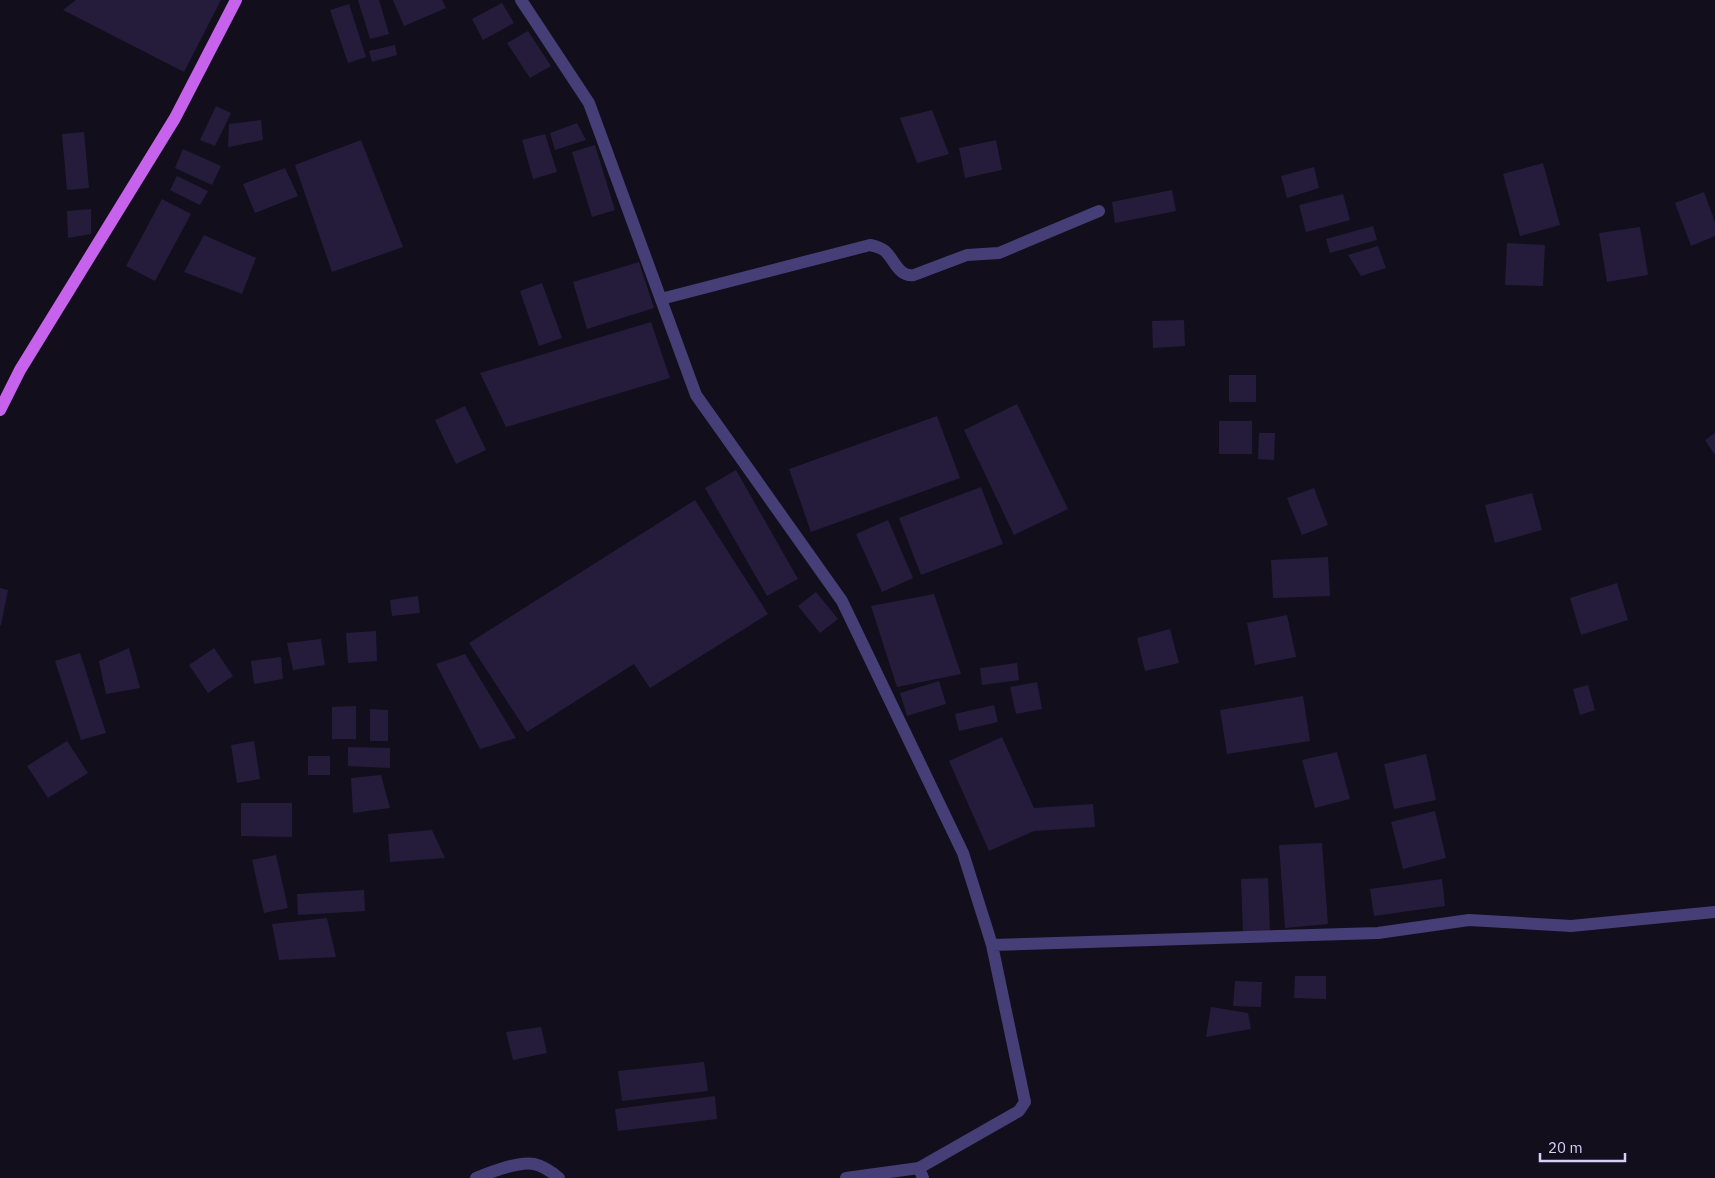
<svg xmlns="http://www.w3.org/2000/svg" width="1715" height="1178" font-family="'IBM Plex Sans',sans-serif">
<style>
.building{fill:#251c3b}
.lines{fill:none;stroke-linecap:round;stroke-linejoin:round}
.minor{stroke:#463e76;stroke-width:12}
.major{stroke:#c762ed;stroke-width:12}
</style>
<rect width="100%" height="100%" fill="#120e1c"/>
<!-- building -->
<path class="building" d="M76,0H221L184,72L63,10Z
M358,0H379L389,34L370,39Z
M393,0H442L446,8L404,26Z
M502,3L514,23L483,40L472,19Z
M349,4L366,57L348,63L330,10Z
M528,31L551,66L530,78L507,43Z
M395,45L397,55L372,62L369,51Z
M216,106L231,113L215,146L200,140Z
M932,110L949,154L917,163L900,118Z
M261,120L263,140L228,147L229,124Z
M577,123L586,140L555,150L550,133Z
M84,132L89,188L67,190L62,134Z
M545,134L557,172L533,179L522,140Z
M361,140L403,247L332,272L295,165Z
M996,140L1002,170L965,178L959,148Z
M595,145L615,210L592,217L572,152Z
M183,149L221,166L212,185L175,168Z
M1543,163L1560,225L1520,236L1503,174Z
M1314,167L1319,188L1287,198L1281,176Z
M285,168L298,196L255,213L243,184Z
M177,176L208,191L200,205L170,190Z
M1172,190L1176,211L1115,223L1112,202Z
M1704,192L1715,222V236L1691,246L1675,203Z
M1343,194L1350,220L1306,232L1299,205Z
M162,199L191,214L155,281L126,266Z
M91,209V234L68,238L67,211Z
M1373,226L1377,240L1330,253L1326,239Z
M1640,227L1648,275L1607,282L1599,233Z
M204,235L256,258L242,294L184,272Z
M1507,243L1545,245L1543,286L1505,285Z
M1378,246L1386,268L1361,276L1348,255Z
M639,262L654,308L587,329L573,282Z
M542,283L562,338L539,346L520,291Z
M1184,320L1185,346L1153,348L1152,321Z
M651,322L670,378L506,427L480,373Z
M1229,375H1256V402H1229Z
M1017,404L1068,509L1014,535L964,430Z
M465,406L486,450L456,464L435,420Z
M937,416L960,478L811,532L789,469Z
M1219,421H1252V454H1219Z
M1259,433H1275L1274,460L1258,459Z
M1715,433V455L1705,440Z
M736,470L798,579L767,596L705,488Z
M981,487L1003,544L921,575L899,518Z
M1314,488L1328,525L1302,535L1287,498Z
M1532,493L1542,530L1495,543L1485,505Z
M695,500L768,614L650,688L634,664L527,732L469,643Z
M888,520L913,578L882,592L856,534Z
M1328,557L1330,596L1273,598L1271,560Z
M1617,583L1628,620L1581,635L1570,598Z
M0,588L8,590L1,625H0Z
M816,592L838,619L820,633L798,606Z
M934,594L961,674L897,687L871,606Z
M418,596L420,613L392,616L390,600Z
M1287,615L1296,657L1255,665L1247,623Z
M1170,629L1179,663L1145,671L1137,638Z
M376,631L377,661L348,663L346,633Z
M321,639L325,665L293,670L287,643Z
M129,648L140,688L106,694L99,661Z
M214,648L233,676L208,693L189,665Z
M80,653L106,733L81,740L55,661Z
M465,654L516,738L480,749L436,664Z
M281,657L283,679L254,684L251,661Z
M1017,663L1019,680L982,685L980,668Z
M939,681L946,704L907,716L900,693Z
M1037,682L1042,709L1016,714L1010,687Z
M1588,685L1595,710L1580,715L1573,689Z
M1303,696L1310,741L1227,754L1220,710Z
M994,705L998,722L959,731L955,714Z
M356,706V739H332V707Z
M370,709L388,710V741H370Z
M1002,737L1034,808L1093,804L1095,827L1034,831L989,851L949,761Z
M67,741L88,773L48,798L27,766Z
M254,741L260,779L237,783L231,745Z
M348,747L390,748V768L348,766Z
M1337,752L1350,799L1315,808L1302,760Z
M1426,754L1436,800L1394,809L1384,764Z
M308,756H330V775H308Z
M381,775L390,808L353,813L351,778Z
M241,803H292V837L241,836Z
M1435,811L1446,858L1403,869L1391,822Z
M432,830L445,858L390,862L388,834Z
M1322,843L1328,924L1285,928L1279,845Z
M276,855L288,908L264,913L252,860Z
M1268,878L1270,932L1243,933L1241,879Z
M1442,879L1445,906L1374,916L1370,889Z
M364,890L365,911L298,915L297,894Z
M327,918L336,957L279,960L272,924Z
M1295,976H1326V999L1294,998Z
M1235,981L1262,982L1261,1007L1233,1006Z
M1211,1007L1248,1013L1251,1029L1206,1037Z
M541,1027L547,1053L513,1060L506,1032Z
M704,1062L708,1091L622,1101L618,1071Z
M715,1096L717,1119L618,1131L615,1109Z"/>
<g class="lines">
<!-- minor -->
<path class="minor" d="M521,0L589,103L696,395L842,601L963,853L992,945L1025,1102L1019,1111L919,1168L923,1178
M661,299L870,245C875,246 880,247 885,251C895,260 898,277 914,275L967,255L999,253L1099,211
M992,945L1378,933L1469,920L1571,926L1715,912
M476,1178C491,1172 519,1161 534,1164C543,1166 553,1173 559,1178
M846,1178L919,1168"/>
<!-- major -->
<path class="major" d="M0,410L20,370L175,118L236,0"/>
</g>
<!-- scale -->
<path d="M1540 1153v8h85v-8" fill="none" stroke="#d8cff9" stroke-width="2.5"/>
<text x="1548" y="1153" font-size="15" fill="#d8cff9" stroke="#120e1c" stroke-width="4" paint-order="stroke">20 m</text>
</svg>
